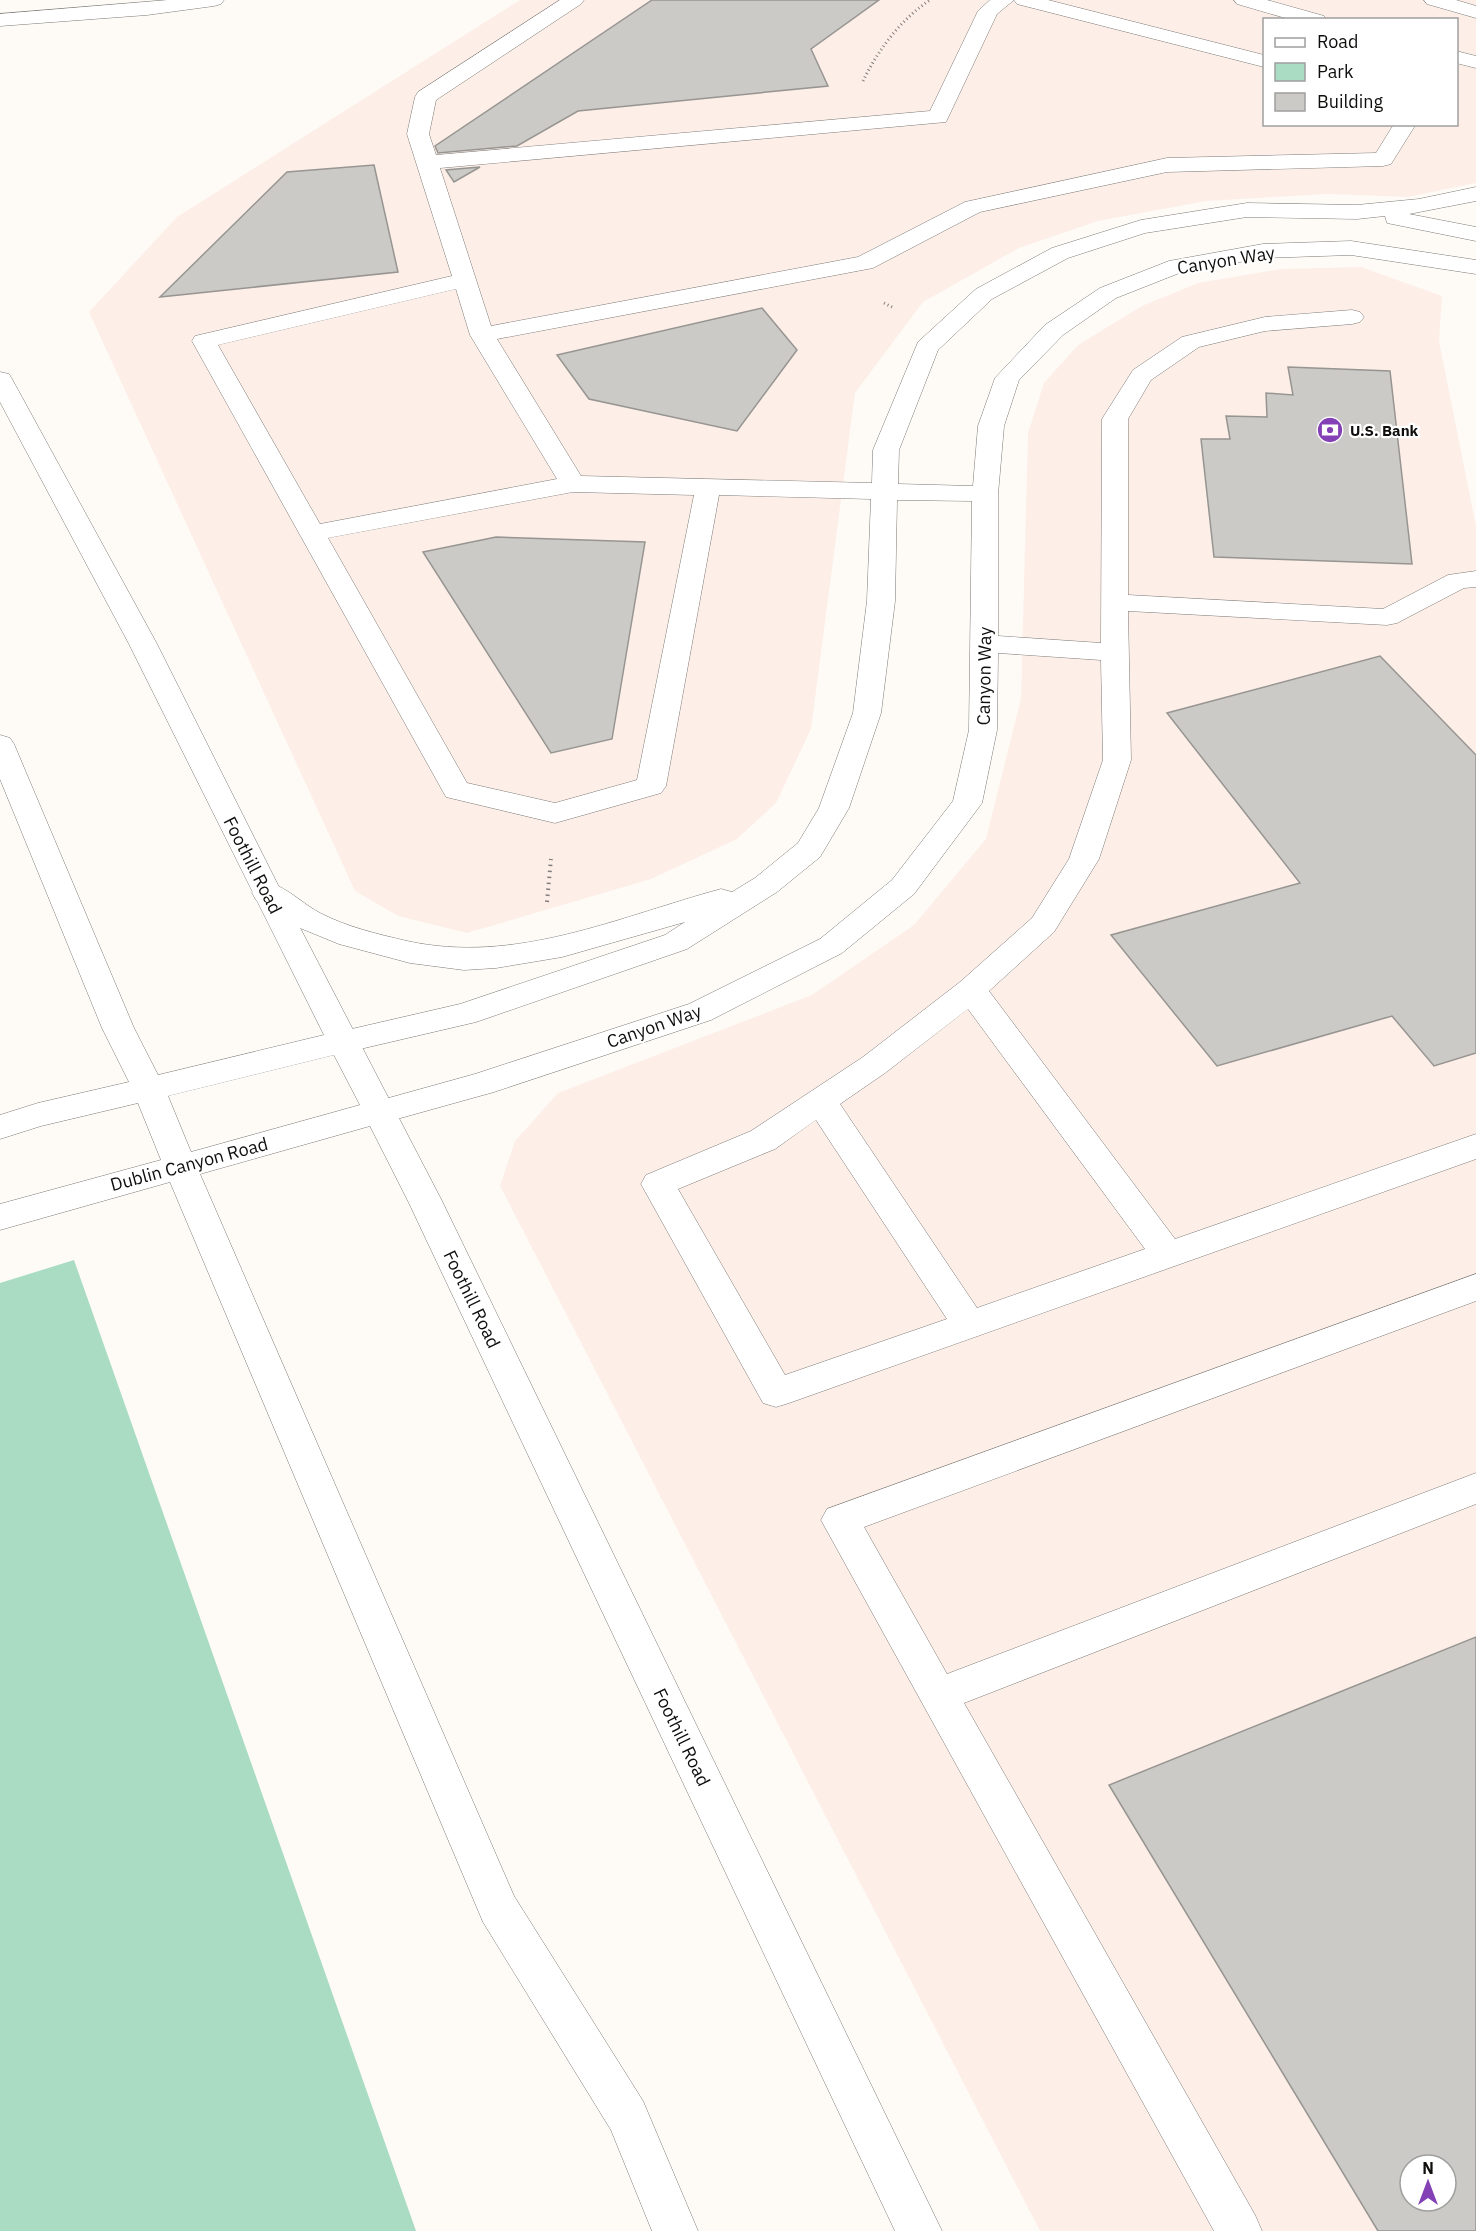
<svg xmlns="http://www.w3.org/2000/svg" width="1476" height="2231" font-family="'IBM Plex Sans',sans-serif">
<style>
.commercial{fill:#fdeee8;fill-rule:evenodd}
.green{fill:#a9dcc3}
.building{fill:#cccac6;stroke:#979591;stroke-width:1.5;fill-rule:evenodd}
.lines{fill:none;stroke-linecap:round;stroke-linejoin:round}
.minor-casing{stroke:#7c7a76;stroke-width:1}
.major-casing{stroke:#7c7a76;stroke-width:1}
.highway-casing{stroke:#7c7a76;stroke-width:1}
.path-far1{stroke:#817f7d;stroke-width:3;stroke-dasharray:1 3;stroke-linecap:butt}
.path{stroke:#817f7d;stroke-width:4;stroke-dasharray:1.5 4.5;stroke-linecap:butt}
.minor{fill:#fff;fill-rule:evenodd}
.major{fill:#fff;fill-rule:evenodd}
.highway{fill:#fff;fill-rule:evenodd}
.labels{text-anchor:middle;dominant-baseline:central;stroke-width:4.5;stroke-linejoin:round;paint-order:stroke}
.far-poi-label{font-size:15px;font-weight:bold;fill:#0f0e0d;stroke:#fff;text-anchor:start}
.street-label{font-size:18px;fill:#0f0e0d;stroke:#fff}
</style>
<rect width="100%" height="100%" fill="#fefbf7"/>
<!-- commercial -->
<path class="commercial" d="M520,0H1476V183L1408,197L1327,194L1206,201L1098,221L1019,248L923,302L855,393L811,729L776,803L737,839L651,879L467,933L398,916L355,891L89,312L177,217ZM1264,20H1456V124H1264Z
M1361,267L1442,296L1439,341L1476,526V2231H1040L500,1186L515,1141L558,1093L812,995L914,925L986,839L1021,698L1028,433L1044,383L1078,345L1142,306L1198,283L1281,269ZM1410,2165H1446V2201H1410Z"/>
<!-- green -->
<path class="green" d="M74,1260L416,2231H0V1283Z"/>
<!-- building -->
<path class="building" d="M652,0H879L811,49L828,86L578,111L517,146L438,153L435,146Z
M374,165L398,272L160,297L287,172Z
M480,167L454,182L446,170Z
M762,308L797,350L737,431L589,399L557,355Z
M1288,367L1390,371L1412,564L1214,557L1201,439H1230L1226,416L1267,417L1266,393L1293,395Z
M496,537L645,542L612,739L551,753L423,552Z
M1380,656L1476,755V1053L1434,1066L1392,1016L1217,1066L1111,935L1300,883L1167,713Z
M1476,1637V2231H1378L1109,1785ZM1410,2165H1446V2201H1410Z"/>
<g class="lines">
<!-- minor casing -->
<g class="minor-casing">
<path id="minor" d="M560,0H584L581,4L436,100L429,134L436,155L930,111L978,11L990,0H1048L1264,55V67L1017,4L1014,0L997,14L946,122L440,168L491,326L858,257L965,202L1167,158L1376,153L1394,124H1416L1391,164L1383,166L1167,172L980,212L873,268L497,339L581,476L872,483L873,450L918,342L976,289L1052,248L1141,220L1247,203L1357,205L1419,199L1476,187V201L1409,214L1476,227V241L1387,223L1385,216L1357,219L1247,217L1145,233L1068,258L992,299L938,350L899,450L898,484L973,486L978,426L995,378L1045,325L1100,288L1169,261L1263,244L1351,241L1476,260V274L1351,255L1263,258L1182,272L1116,298L1063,335L1019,380L1004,426L998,494V636L1101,643L1102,419L1133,370L1182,337L1265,317L1352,310L1360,312L1364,317L1360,322L1352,324L1265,331L1199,347L1151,380L1128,419V595L1383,609L1448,575L1476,571V587L1464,588L1397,623L1387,625L1128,611L1131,760L1099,859L1054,932L989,991L1175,1239L1476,1134V1159L789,1403L776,1407L763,1403L641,1184L646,1175L751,1131L863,1057L960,982L1032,918L1069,859L1103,760L1101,660L998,653L997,730L982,803L914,894L842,953L711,1020L494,1092L379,1124L367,1120L363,1112L367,1104L475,1074L689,1004L820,939L892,880L953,801L969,730L972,501L897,500L895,601L881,713L849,808L820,857L777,892L687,949L476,1022L343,1053L332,1050L327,1042L332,1034L343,1031L460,1004L665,935L685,922L562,957L496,968L464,970L410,963L339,944L300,928L256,900L252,893L256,886C264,884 270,882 278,886C293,893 305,905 320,913C347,927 377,934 407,941C516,965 618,917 721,889L732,892L755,878L798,843L819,808L853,713L867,601L871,499L719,495L666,786L661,793L555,823L446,797L192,341L195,336L452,276L407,134L415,97L418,92ZM456,289L470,335L557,479L320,524L218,345ZM573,492L694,495L637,780L555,803L467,783L328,538ZM968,1009L1145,1249L977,1308L840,1104L885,1073ZM816,1120L947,1319L785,1375L678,1189L775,1149Z
M1234,0H1267L1324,16L1327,20H1292L1237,4Z
M1424,0H1456L1476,6V18L1427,4Z
M1456,51L1476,56V68L1456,63Z
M1476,1274V1301L864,1527L947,1674L1476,1473V1504L964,1703L1255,2215L1262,2231H1214L821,1520L827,1509Z"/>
</g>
<!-- major casing -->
<g class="major-casing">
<path id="major" d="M0,372L9,374L12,379L157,644L282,893L442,1201L942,2231H895L408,1201L370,1126L200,1174L514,1896L643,2101L698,2231H652L611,2130L483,1922L170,1182L0,1230V1204L161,1160L138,1103L41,1126L0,1139V1115L38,1103L129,1082L102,1028L0,779V735L10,738L14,744L134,1028L158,1075L324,1035L129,644L0,402ZM334,1055L360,1105L191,1152L168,1096Z"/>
</g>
<!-- highway casing -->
<g class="highway-casing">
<path id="highway" d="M168,0H224L221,4L214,6L147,15L0,26V14Z"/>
</g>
<!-- path-far1 -->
<path class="path-far1" d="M863,81C878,50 901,19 930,0
M884,303L894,308"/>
<!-- path -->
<path class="path" d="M547,902L551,859"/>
<!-- minor -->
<use href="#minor" class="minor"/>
<!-- major -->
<use href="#major" class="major"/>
<!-- highway -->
<use href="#highway" class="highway"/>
</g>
<!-- icons -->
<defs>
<g id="bank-disc" transform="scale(1.35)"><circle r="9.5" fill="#8441b6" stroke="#fff"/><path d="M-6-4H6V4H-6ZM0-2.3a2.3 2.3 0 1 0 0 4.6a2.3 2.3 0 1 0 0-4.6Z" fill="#fff"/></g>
</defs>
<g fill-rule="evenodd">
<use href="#bank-disc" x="1330" y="430"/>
</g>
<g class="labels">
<!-- far-poi labels -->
<g class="far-poi-label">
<text x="1350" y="430">U.S. Bank</text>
</g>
<!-- street labels -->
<g class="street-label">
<text transform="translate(1226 260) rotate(-9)">Canyon Way</text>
<text transform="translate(984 676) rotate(-89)">Canyon Way</text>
<text transform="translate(253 865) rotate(63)">Foothill Road</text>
<text transform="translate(654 1026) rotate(-19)">Canyon Way</text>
<text transform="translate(189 1164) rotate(-15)">Dublin Canyon Road</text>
<text transform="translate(472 1299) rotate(64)">Foothill Road</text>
<text transform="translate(682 1737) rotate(64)">Foothill Road</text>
</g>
</g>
<!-- legend -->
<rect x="1263" y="18" width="195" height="108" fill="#ffffff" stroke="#9f9f9e" stroke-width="1.5"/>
<rect x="1275" y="38" width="30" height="9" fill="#ffffff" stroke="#9f9f9e" stroke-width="1.5"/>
<text x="1317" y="48" font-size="18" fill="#0f0e0d">Road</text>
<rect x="1275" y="63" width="30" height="18" fill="#a9dcc3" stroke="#9f9f9e" stroke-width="1.5"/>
<text x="1317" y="78" font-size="18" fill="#0f0e0d">Park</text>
<rect x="1275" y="93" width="30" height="18" fill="#cccac6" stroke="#9f9f9e" stroke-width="1.5"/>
<text x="1317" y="108" font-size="18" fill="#0f0e0d">Building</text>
<!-- north arrow -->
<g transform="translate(1428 2183)"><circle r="28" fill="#ffffff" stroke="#9f9f9e" stroke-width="1.5"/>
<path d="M0-4.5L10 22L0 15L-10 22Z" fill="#8441b6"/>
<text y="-9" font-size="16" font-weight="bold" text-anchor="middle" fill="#0f0e0d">N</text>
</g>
</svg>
